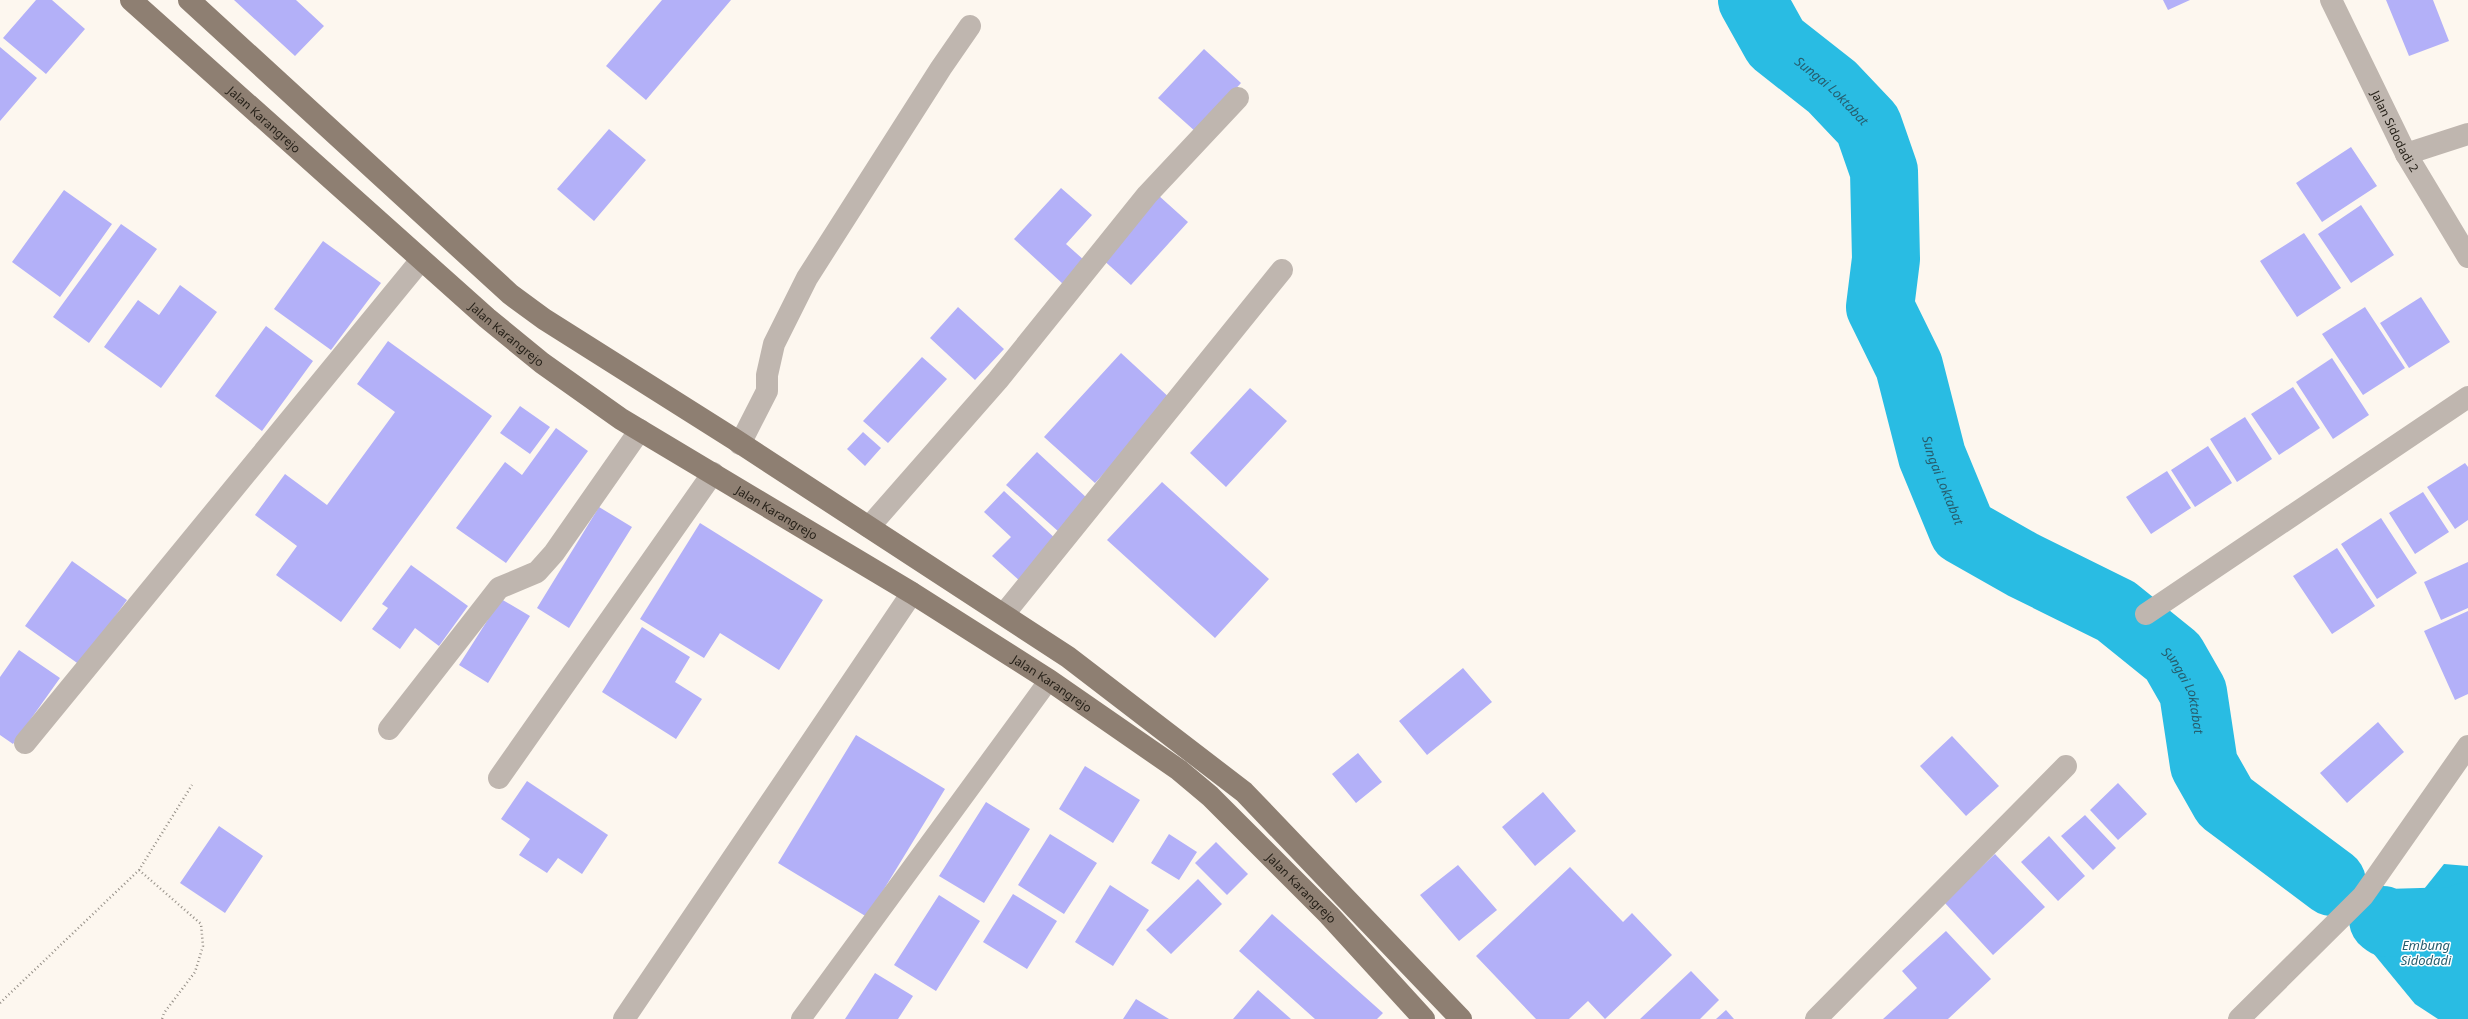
<svg xmlns="http://www.w3.org/2000/svg" width="2468" height="1019" font-family="'Noto Sans',sans-serif">
<style>
.water{fill:#29bce3}
.lines{fill:none;stroke-linecap:round;stroke-linejoin:round}
.river{stroke:#29bce3;stroke-width:68}
.building{fill:#b3b0f8}
.path{stroke:#948e86;stroke-width:2.5;stroke-dasharray:1 3;stroke-linecap:butt}
.lane{stroke:#bfb6af;stroke-width:20}
.street{stroke:#bfb6af;stroke-width:22}
.primary{stroke:#8e7f72;stroke-width:22}
.labels{text-anchor:middle;dominant-baseline:central;stroke-width:3;stroke-linejoin:round;paint-order:stroke}
.street-label{font-size:12px;fill:#231e16;stroke:#fff}
.water-label{font-size:13px;font-style:italic;fill:#265d6e;stroke:#fff}
</style>
<rect width="100%" height="100%" fill="#fdf7ef"/>
<!-- water -->
<path class="water" d="M2444,864L2468,866V1019H2438L2415,1004L2373,953Z"/>
<g class="lines">
<!-- river -->
<g class="river">
<path id="s1" d="M1752,0L1776,43L1832,87L1868,125L1884,171L1886,259L1880,307L1909,366L1932,456L1963,531L2023,565L2116,611L2173,657L2193,692L2204,765L2225,802L2332,882"/>
<path d="M2383,920L2387,923L2456,921L2468,916"/>
</g>
</g>
<!-- building -->
<path class="building" d="M36,0H52L85,29L46,74L3,38Z
M234,0H296L324,26L295,56Z
M662,0H731L646,100L606,66Z
M2163,0H2190L2168,10Z
M2386,0H2433L2449,41L2409,56Z
M0,47L37,78L0,121Z
M1204,49L1241,83L1196,132L1158,98Z
M609,129L646,160L594,221L557,189Z
M2351,147L2377,186L2322,222L2296,183Z
M1061,188L1092,215L1066,244L1085,261L1063,284L1014,239Z
M64,190L112,224L60,297L12,262Z
M1158,195L1188,222L1131,285L1100,257Z
M2361,205L2394,255L2351,283L2318,234Z
M121,224L157,249L89,343L53,317Z
M2304,233L2341,288L2297,317L2260,261Z
M323,241L381,283L331,350L274,309Z
M180,285L217,312L161,388L104,347L138,300L159,315Z
M2421,297L2450,342L2409,368L2380,323Z
M958,307L1004,349L975,380L930,338Z
M2365,307L2405,368L2363,395L2322,334Z
M266,326L313,361L262,431L215,396Z
M388,341L492,416L341,622L276,575L297,546L255,515L285,474L327,505L395,412L357,384Z
M1121,353L1172,400L1095,483L1044,437Z
M922,357L947,379L888,443L863,421Z
M2332,358L2369,415L2333,439L2296,382Z
M2293,387L2320,428L2279,455L2251,414Z
M1250,388L1287,421L1226,487L1190,453Z
M520,406L550,427L530,454L500,433Z
M2245,417L2272,459L2237,482L2210,439Z
M556,428L588,451L506,563L456,528L505,462L522,475Z
M863,432L881,448L865,466L847,449Z
M2208,446L2232,483L2195,507L2171,470Z
M1037,452L1088,499L1059,532L1006,485Z
M2465,463L2468,467V520L2455,529L2427,487Z
M2167,471L2191,508L2151,534L2126,497Z
M1162,482L1269,579L1215,638L1107,540Z
M1004,491L1058,541L1021,582L992,556L1011,537L984,512Z
M2423,492L2449,532L2415,554L2389,513Z
M599,507L632,527L569,628L537,608Z
M2381,518L2417,573L2377,599L2341,544Z
M700,523L823,600L779,670L720,633L704,658L640,619Z
M2337,548L2375,606L2332,634L2293,576Z
M72,561L127,600L80,665L25,626Z
M2468,562V608L2441,620L2424,582Z
M411,565L468,606L439,646L415,628L400,649L372,629L388,608L382,604Z
M501,599L530,616L488,683L459,665Z
M2468,611V694L2455,700L2424,631Z
M642,627L690,657L675,682L702,699L676,739L602,692Z
M19,650L60,678L13,744L0,735V677Z
M1463,668L1492,702L1427,755L1399,721Z
M2378,722L2404,752L2347,803L2320,773Z
M856,735L945,789L867,917L778,863Z
M1952,736L1999,786L1966,816L1920,766Z
M1358,753L1382,782L1356,803L1332,774Z
M1085,766L1140,800L1113,843L1059,809Z
M527,781L608,835L582,874L558,858L547,873L519,855L530,839L501,819Z
M2118,783L2147,814L2118,840L2090,810Z
M1543,792L1576,831L1535,866L1502,827Z
M986,802L1030,829L984,903L939,876Z
M2085,815L2116,848L2093,870L2061,836Z
M219,826L263,856L225,913L180,883Z
M1050,834L1097,863L1064,914L1018,885Z
M1169,834L1197,852L1179,880L1151,863Z
M2049,836L2085,876L2058,901L2021,862Z
M1216,842L1248,874L1227,895L1195,863Z
M1995,854L2045,907L1993,955L1944,902Z
M1458,865L1497,910L1459,941L1420,895Z
M1570,867L1623,922L1632,913L1672,955L1605,1019L1588,1001L1569,1019H1536L1476,956Z
M1198,879L1222,904L1171,954L1146,930Z
M1110,885L1149,910L1113,966L1075,942Z
M1013,894L1057,921L1027,969L983,942Z
M939,895L980,921L936,991L894,965Z
M1272,914L1383,1013L1377,1019H1315L1239,951Z
M1946,931L1991,979L1948,1019H1883L1917,988L1902,971Z
M1691,971L1719,1000L1700,1019H1640Z
M875,973L913,996L898,1019H845Z
M1258,990L1291,1019H1233Z
M1136,999L1169,1019H1123Z
M1726,1010L1734,1019H1716Z"/>
<g class="lines">
<!-- path -->
<path class="path" d="M139,870L201,924L203,946L195,972L164,1013L162,1019
M0,1003L139,870L192,785"/>
<!-- lane -->
<path class="lane" d="M801,1019L1049,680"/>
<!-- street -->
<g class="street">
<path id="s2" d="M2331,0L2406,154L2468,257"/>
<path d="M2406,154L2468,134"/>
<path d="M740,444L767,391V375L774,344L807,278L941,68L970,26"/>
<path d="M869,527L998,380L1147,195L1238,98"/>
<path d="M1004,614L1282,270"/>
<path d="M2146,614L2468,397"/>
<path d="M389,729L499,588L537,572L554,553L640,430"/>
<path d="M25,743L421,260"/>
<path d="M499,778L713,473"/>
<path d="M624,1019L912,593"/>
<path d="M1816,1019L2066,766"/>
<path d="M2239,1019L2363,896L2468,746"/>
</g>
<!-- primary -->
<g class="primary">
<path id="s3" d="M131,0L487,318L542,363L621,419L912,593L1049,680L1179,770L1210,796L1329,915L1424,1019"/>
<path d="M189,0L510,294L544,319L734,439L1068,657L1244,792L1461,1019"/>
</g>
</g>
<g class="labels">
<!-- street labels -->
<g class="street-label">
<text stroke="none"><textPath href="#s3" startOffset="179">Jalan Karangrejo</textPath></text>
<text stroke="none"><textPath href="#s2" startOffset="146">Jalan Sidodadi 2</textPath></text>
<text stroke="none"><textPath href="#s3" startOffset="503">Jalan Karangrejo</textPath></text>
<text stroke="none"><textPath href="#s3" startOffset="827">Jalan Karangrejo</textPath></text>
<text stroke="none"><textPath href="#s3" startOffset="1151">Jalan Karangrejo</textPath></text>
<text stroke="none"><textPath href="#s3" startOffset="1475">Jalan Karangrejo</textPath></text>
</g>
<!-- water labels -->
<g class="water-label">
<text stroke="none"><textPath href="#s1" startOffset="123">Sungai Loktabat</textPath></text>
<text stroke="none"><textPath href="#s1" startOffset="543">Sungai Loktabat</textPath></text>
<text stroke="none"><textPath href="#s1" startOffset="879">Sungai Loktabat</textPath></text>
<text x="2426" y="945">Embung<tspan x="2426" dy="15">Sidodadi</tspan></text>
</g>
</g>
</svg>
